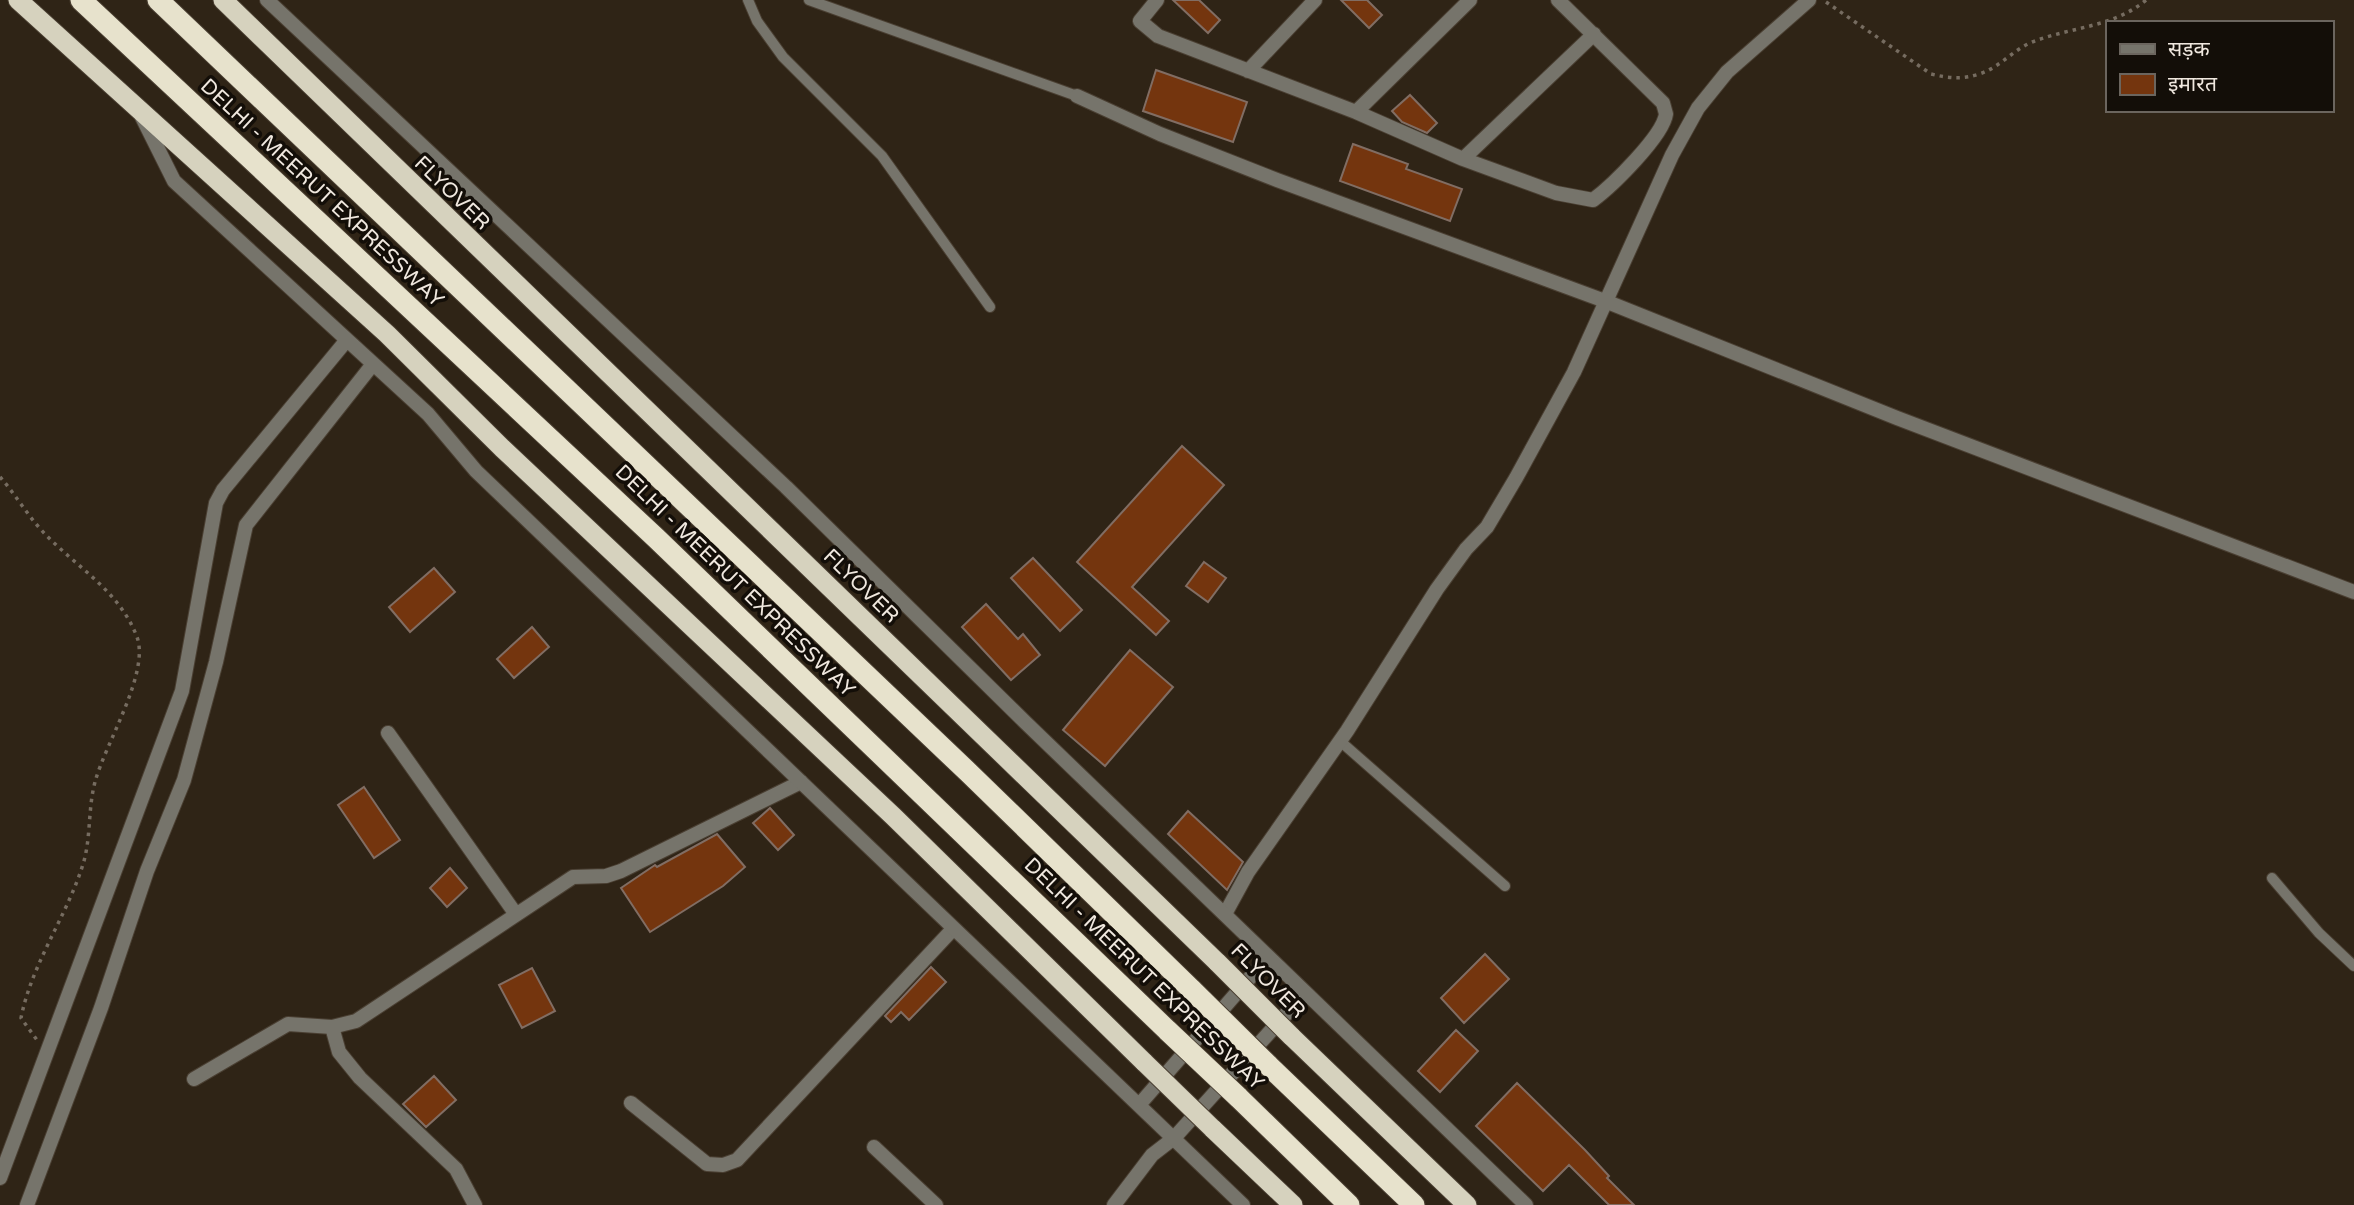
<svg xmlns="http://www.w3.org/2000/svg" width="2354" height="1205" font-family="'Varela Round','Noto Sans Devanagari',sans-serif">
<style>
.building{fill:#74350e;stroke:#816d63;stroke-width:2}
.lines{fill:none;stroke-linecap:round;stroke-linejoin:round}
.service-casing{stroke:#4a3f32;stroke-width:12}
.minor-casing{stroke:#4a3f32;stroke-width:16}
.tertiary-casing{stroke:#4a3f32;stroke-width:16}
.trunk-casing{stroke:#4a3f32;stroke-width:21}
.motorway-casing{stroke:#4a3f32;stroke-width:23}
.path{stroke:#766c60;stroke-width:3.5;stroke-dasharray:3.5 5;stroke-linecap:butt}
.service{stroke:#76746b;stroke-width:10}
.minor{stroke:#76746b;stroke-width:14}
.tertiary{stroke:#76746b;stroke-width:14}
.trunk{stroke:#d6d2be;stroke-width:19}
.motorway{stroke:#e7e2cc;stroke-width:21}
.trunk-bridge-casing{stroke:#4a3f32;stroke-width:21;stroke-linecap:butt}
.motorway-bridge-casing{stroke:#4a3f32;stroke-width:23;stroke-linecap:butt}
.trunk-bridge{stroke:#d6d2be;stroke-width:19}
.motorway-bridge{stroke:#e7e2cc;stroke-width:21}
.labels{text-anchor:middle;dominant-baseline:central;stroke-width:7;stroke-linejoin:round;paint-order:stroke}
.street-label{font-size:21px;fill:#f0e8df;stroke:#130e08}
</style>
<rect width="100%" height="100%" fill="#2f2416"/>
<!-- building -->
<path class="building" d="M1173,0H1199L1220,20L1208,33Z
M1341,0H1367L1382,15L1369,28Z
M1156,70L1247,102L1233,142L1143,111Z
M1410,95L1437,123L1427,133L1402,122L1392,111Z
M1353,144L1408,164L1406,169L1462,189L1450,221L1340,181Z
M1182,446L1224,485L1132,587L1169,621L1156,635L1077,562Z
M1033,558L1082,610L1060,631L1011,578Z
M1204,562L1226,578L1208,602L1186,586Z
M434,568L455,592L410,632L389,607Z
M986,604L1018,639L1023,634L1040,655L1011,680L962,627Z
M532,627L549,647L514,678L497,659Z
M1130,650L1173,687L1105,766L1063,730Z
M364,787L400,840L374,858L338,805Z
M770,808L794,835L778,850L753,823Z
M1188,811L1243,862L1227,890L1168,834Z
M717,834L745,867L723,886L650,932L621,888L655,865L657,867Z
M450,868L467,888L447,907L430,888Z
M1485,954L1509,979L1464,1023L1441,998Z
M931,967L946,982L909,1020L901,1012L891,1022L885,1016Z
M532,968L555,1011L522,1028L499,985Z
M1456,1030L1478,1051L1440,1092L1418,1071Z
M434,1076L456,1100L426,1127L403,1104Z
M1517,1083L1585,1150L1609,1176L1607,1178L1634,1205H1609L1569,1165L1543,1191L1476,1126Z"/>
<g class="lines">
<!-- service casing -->
<g class="service-casing">
<path id="service" d="M748,0L757,21L783,57L882,156L990,307
M809,0L1077,96
M1340,741L1505,886
M2272,878L2319,933L2354,966"/>
</g>
<!-- minor casing -->
<g class="minor-casing">
<path id="minor" d="M1157,0L1140,21L1158,36L1356,112L1463,159L1556,193L1593,200C1612,186 1663,136 1666,114L1663,103L1558,0
M1248,71L1315,0
M1077,96L1160,134L1277,180L1605,301L1897,418L2354,592
M1356,112L1470,0
M1463,159L1594,34
M388,733L515,913
M1225,914L1248,872L1347,731L1437,589L1466,549L1487,527L1516,478L1574,372L1672,155L1698,108L1727,72L1809,0
M332,1027L339,1052L360,1078L456,1169L475,1205
M194,1079L288,1024L332,1027L356,1021L573,877L606,876L621,871L801,782
M631,1103L707,1164L723,1165L737,1160L953,929
M874,1147L936,1205
M1114,1205L1152,1155L1174,1138"/>
</g>
<!-- tertiary casing -->
<g class="tertiary-casing">
<path id="tertiary" d="M267,0L786,487L1026,723L1526,1205
M142,117L174,181L428,414L476,471L1243,1205
M1139,1105L1268,957
M1174,1138L1305,993
M0,1178L182,691L216,503L223,490L346,341
M27,1205L101,1008L147,871L184,780L216,662L246,525L373,364"/>
</g>
<!-- trunk casing -->
<g class="trunk-casing">
<path id="trunk" d="M18,0L387,334L502,448L893,816L1145,1063
M223,0L1218,963
M1291,1036L1467,1205
M1212,1128L1293,1205"/>
</g>
<!-- motorway casing -->
<g class="motorway-casing">
<path id="motorway" d="M81,0L656,538L1168,1031
M158,0L969,773L1192,990
M1268,1065L1414,1205
M1238,1097L1349,1205"/>
</g>
<!-- path -->
<path class="path" d="M1826,2L1931,74C1948,78 1962,80 1979,74C1999,68 2012,51 2030,43C2068,27 2113,28 2146,0
M0,477C16,495 29,518 46,535C78,568 120,592 137,637C150,673 105,744 95,782C88,808 91,835 84,861C68,915 32,962 21,1018L37,1040"/>
<!-- service -->
<use href="#service" class="service"/>
<!-- minor -->
<use href="#minor" class="minor"/>
<!-- tertiary -->
<use href="#tertiary" class="tertiary"/>
<!-- trunk -->
<use href="#trunk" class="trunk"/>
<!-- motorway -->
<use href="#motorway" class="motorway"/>
<!-- trunk-bridge casing -->
<g class="trunk-bridge-casing">
<path id="trunk-bridge" d="M1218,963L1291,1036
M1145,1063L1212,1128"/>
</g>
<!-- motorway-bridge casing -->
<g class="motorway-bridge-casing">
<path id="motorway-bridge" d="M1192,990L1268,1065
M1168,1031L1238,1097"/>
</g>
<!-- trunk-bridge -->
<use href="#trunk-bridge" class="trunk-bridge"/>
<!-- motorway-bridge -->
<use href="#motorway-bridge" class="motorway-bridge"/>
</g>
<g class="labels">
<!-- street labels -->
<g class="street-label">
<text transform="translate(322 193) rotate(43)">DELHI - MEERUT EXPRESSWAY</text>
<text transform="translate(452 193) rotate(44)">FLYOVER</text>
<text transform="translate(735 581) rotate(44)">DELHI - MEERUT EXPRESSWAY</text>
<text transform="translate(861 586) rotate(44)">FLYOVER</text>
<text transform="translate(1144 974) rotate(44)">DELHI - MEERUT EXPRESSWAY</text>
<text transform="translate(1268 981) rotate(45)">FLYOVER</text>
</g>
</g>
<!-- legend -->
<rect x="2106" y="21" width="228" height="91" fill="#130e08" stroke="#6b655e" stroke-width="2"/>
<rect x="2120" y="44" width="35" height="10" fill="#76746b" stroke="#6b655e" stroke-width="2"/>
<text x="2168" y="56" font-size="21" fill="#f0e8df">सड़क</text>
<rect x="2120" y="74" width="35" height="21" fill="#74350e" stroke="#6b655e" stroke-width="2"/>
<text x="2168" y="91" font-size="21" fill="#f0e8df">इमारत</text>
</svg>
